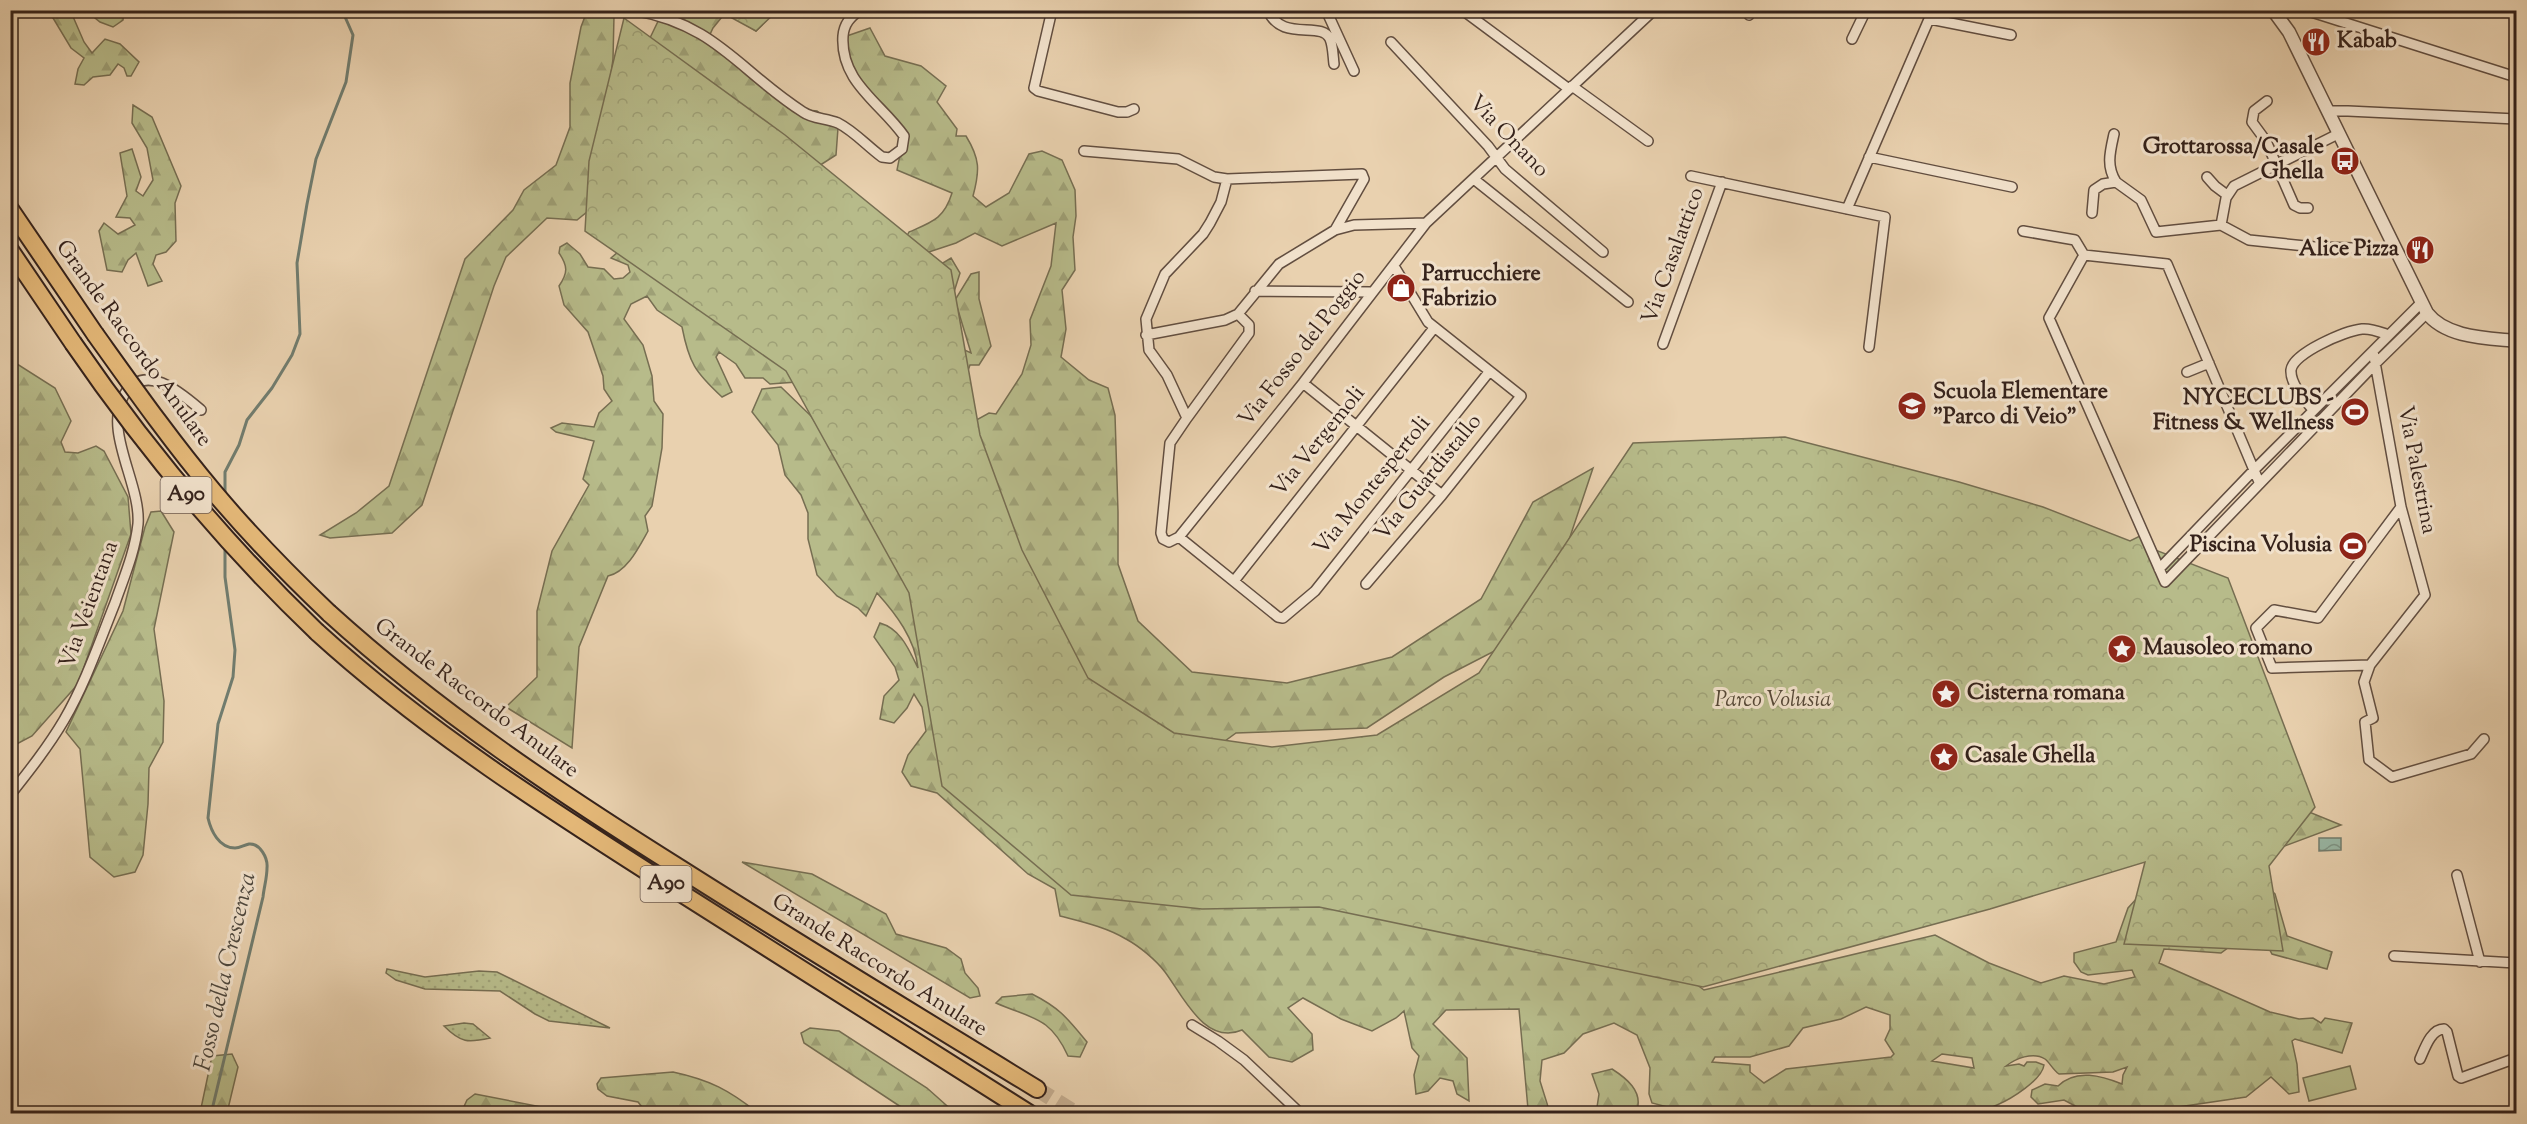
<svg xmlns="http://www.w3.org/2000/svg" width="2527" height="1124" font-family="'Sorts Mill Goudy',serif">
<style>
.grass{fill:url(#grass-dots);stroke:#766e52;stroke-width:1.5}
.forest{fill:url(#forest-firs);stroke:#766e52;stroke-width:1.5;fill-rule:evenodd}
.park{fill:url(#park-crowns);stroke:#766e52;stroke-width:1.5}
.garden{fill:#b7bb8a;stroke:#766e52;stroke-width:1.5}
.water{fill:url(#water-waves);stroke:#717c6e;stroke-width:1.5}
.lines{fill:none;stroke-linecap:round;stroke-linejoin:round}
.stream{stroke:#717c6e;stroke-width:3}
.motorway-tunnel{stroke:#c5ae91;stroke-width:16;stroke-dasharray:16 8;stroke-linecap:butt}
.minor-casing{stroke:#624e40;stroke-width:12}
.tertiary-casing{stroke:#624e40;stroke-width:15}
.motorway-casing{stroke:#35221b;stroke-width:20}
.minor{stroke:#f1e1cb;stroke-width:9}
.tertiary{stroke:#f1e1cb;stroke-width:12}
.motorway{stroke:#e4b878;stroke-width:16}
.motorway-bridge-casing{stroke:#35221b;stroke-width:20;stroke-linecap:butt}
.motorway-bridge{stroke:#e4b878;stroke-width:16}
.labels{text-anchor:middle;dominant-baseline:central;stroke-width:6;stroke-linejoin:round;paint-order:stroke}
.shield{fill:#f1e1cb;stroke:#6d5b50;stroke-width:1.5}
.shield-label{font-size:21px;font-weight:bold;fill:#35221b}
.poi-label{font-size:22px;font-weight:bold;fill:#35221b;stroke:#f1e1cb;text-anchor:start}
.street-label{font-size:22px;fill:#35221b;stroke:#f1e1cb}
.park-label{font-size:22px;font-style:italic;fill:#564837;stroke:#f1e1cb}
.water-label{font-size:24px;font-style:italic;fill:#4e483e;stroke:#f1e1cb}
</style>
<defs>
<pattern id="grass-dots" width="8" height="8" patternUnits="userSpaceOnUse" patternTransform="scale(1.5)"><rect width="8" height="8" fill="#b7bb8a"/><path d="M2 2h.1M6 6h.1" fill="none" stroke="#9ea076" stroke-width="1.8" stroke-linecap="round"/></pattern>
<pattern id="forest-firs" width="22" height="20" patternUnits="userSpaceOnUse" patternTransform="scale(1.5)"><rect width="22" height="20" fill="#b7bb8a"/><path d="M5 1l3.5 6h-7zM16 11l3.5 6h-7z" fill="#9ea076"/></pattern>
<pattern id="park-crowns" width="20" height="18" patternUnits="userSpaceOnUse" patternTransform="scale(1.5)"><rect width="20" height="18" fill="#b7bb8a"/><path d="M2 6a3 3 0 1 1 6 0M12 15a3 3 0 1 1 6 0" fill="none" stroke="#9ea076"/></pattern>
<pattern id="water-waves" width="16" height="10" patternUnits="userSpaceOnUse" patternTransform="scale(1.5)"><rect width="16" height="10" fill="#99b8a6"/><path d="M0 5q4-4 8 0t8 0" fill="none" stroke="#7e9586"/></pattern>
</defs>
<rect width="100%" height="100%" fill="#e9d1af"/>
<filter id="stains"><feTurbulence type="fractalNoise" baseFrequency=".00333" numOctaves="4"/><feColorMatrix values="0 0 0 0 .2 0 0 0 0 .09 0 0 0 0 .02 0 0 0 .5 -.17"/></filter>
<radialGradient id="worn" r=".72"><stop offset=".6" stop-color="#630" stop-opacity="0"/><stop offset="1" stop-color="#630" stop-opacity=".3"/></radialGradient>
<!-- grass -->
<path class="grass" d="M387,969L425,977L479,971L497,972L610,1028L549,1021L535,1014L500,991L425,989L396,980L386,973Z
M464,1023L473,1024L490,1038C468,1043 461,1043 444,1026Z"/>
<!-- forest -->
<path class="forest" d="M59,10L71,12L84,42L92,53L105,39L120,44L139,62L131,76H127L124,68L118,64L110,75L93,77L84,85L75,84L78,69L84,58L71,48L53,18Z
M75,11H124L123,20L113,27L100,22L90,14L80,16Z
M587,11H612L614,16L613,59L593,207L577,220L547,218L506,257L494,286L422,505L392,533L330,538L320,535L356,513L389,486L465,259L513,210L524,190L556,165L570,127V83L581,27Z
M663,11H776L756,31L726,12L713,28L707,41L748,69L788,108L817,111L838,128L836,155L811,171L649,40Z
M870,28L885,56L921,66L946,86L937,102L957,129L956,136H966C980,159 980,170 973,196L986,207L1009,193L1029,154L1042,151L1062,160L1075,190L1076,216L1073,237L1075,270L1062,290L1066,329L1061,357L1089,380L1108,388L1115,415L1118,512V564L1138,621L1192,672L1287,683L1392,657L1481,599L1533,502L1593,468L1563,558L1516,640L1444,677L1367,728L1236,733L1214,749L1084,716L969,424L989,413L996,414L1022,374L1031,345L1030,320L1051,266L1056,223L1002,246L975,233L956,243L920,255L902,245L909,232C932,222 944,219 952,193L897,170L903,140L853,75L841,38Z
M133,105L152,117L181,186L175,203L176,241L166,252L156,255L153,264L162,281L148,286L136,253L128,260L122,272L107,270L99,231L104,223L118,234L135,225L130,218L116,217L127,196L120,153L132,149L141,177L136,191L143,196L153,180L147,148L132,123Z
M567,243L580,254L588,267L604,269L614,279L623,278L630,272L628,265L611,258L618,252L726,301L796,382L770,384L763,378H745L736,364L719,352L716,357L732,392L722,397C695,372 689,363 682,327L657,310L647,296L631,304L624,319L643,345L652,376L654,401L663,414L662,448L652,506L645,516L648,531C639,547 627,572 608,576L579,647L572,748L506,707L537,677V611L552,551L589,485L583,479L594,441L556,432L551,428L562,423L594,427L599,413L612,401L604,389L603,376L588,332L564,305L559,286C568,273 568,266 559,253L560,247Z
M951,258L960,273L954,292L951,344L971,353L955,300L971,274L979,272V299L991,346L979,365H970L962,387L931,270Z
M10,341L17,364L55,388L71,421L61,442L65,452L78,453L96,446L104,451L128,497L131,534L78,684L32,736L11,747Z
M781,387L811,416L976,655L1653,952L1704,990L1935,935L1989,963L2041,983L2064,976L2104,984L2135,977L2132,970L2088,975L2081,972L2074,962V953L2116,942L2128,908L2138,897L2297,807L2341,825L2266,853L2264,884L2275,894L2287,936L2332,952L2327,969L2272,954L2263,937L2244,936L2221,953L2164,949L2159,963L2270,1012L2299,1019L2313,1018L2321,1023L2325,1018L2352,1023L2342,1053L2295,1039L2292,1041L2297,1064L2299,1092L2289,1094L2271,1077L2246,1097L2151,1111L2077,1107L2064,1100L2038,1104L2031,1097L2032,1090L2045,1084L2058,1086C2076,1068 2102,1076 2122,1084L2123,1075L2127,1067L2113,1072L2059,1074C2053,1070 2050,1063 2045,1059C2033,1051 2015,1059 2006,1066L2019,1064L2024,1066L2027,1062H2036L2044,1065C2042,1080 2011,1099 1997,1105C1983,1112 1972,1105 1955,1114L1690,1113L1652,1103L1649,1094L1650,1068L1637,1035L1614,1023L1583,1034L1564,1053L1542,1060L1540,1081L1550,1113H1531L1528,1109L1519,1009L1446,1010L1433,1024L1467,1058L1469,1101L1457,1094L1453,1081L1440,1078L1428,1091L1416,1094L1414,1075L1419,1056L1412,1048L1404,1011L1396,1018L1372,1031L1341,1019L1303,998L1288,1008L1312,1034L1313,1050L1292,1062L1269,1057L1242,1030C1205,1046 1183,996 1165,972C1156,960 1139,946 1126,939C1106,927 1083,922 1060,916L1055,889L1028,874L937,793L911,786L902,772L908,755L926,731L922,707L914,694L907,708L894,723L880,719L884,696L899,680L895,667L874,637L880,623C901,629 909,650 918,668C915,639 896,614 877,593L866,616L858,608L837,596L817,575L808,539V513L801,495L785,475L778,445L752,412L762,389ZM1866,1007L1890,1015V1029L1885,1040L1894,1054L1891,1057L1786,1069L1764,1083L1750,1072V1065L1712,1062L1715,1057H1750L1789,1046L1803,1028L1841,1019ZM1942,1054L1972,1058L1974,1068L1932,1061Z
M161,511L174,532L154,629L164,701L163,742L149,768L148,804L143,855L135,872L114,877L90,857L80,749L66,732L123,611L145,527L151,512Z
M742,862L812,874L886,914L896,934L946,948L961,959L965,973L978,988L980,996L970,998Z
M1032,994C1060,1008 1068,1019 1087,1042L1080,1057L1068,1056C1050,1016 1032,1019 996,1003L1002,997Z
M810,1028L839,1031L927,1088L955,1113H911L901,1107L804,1043L801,1033Z
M232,1054L238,1067L227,1113H200L212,1056Z
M1612,1069C1626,1078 1643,1091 1637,1110L1631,1113H1572L1577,1110L1597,1107L1599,1094L1592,1074Z
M673,1072C710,1080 729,1090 758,1113H647L638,1102L607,1096L598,1089L597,1084L601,1078Z
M475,1094L572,1113H461L467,1100Z"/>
<!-- park -->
<path class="park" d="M719,11L777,10V11L756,31Z
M624,18L785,135L951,270L980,435L1022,550L1088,678L1174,733L1272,747L1377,735L1479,673L1633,443L1785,437L1959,482L2043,507L2130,541L2144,534L2150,548L2228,578L2315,807L2269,866L2283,951L2124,944L2145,862L1990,909L1703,987L1319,907L1202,909L1071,895L942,786L909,593L786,371L585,231L589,161Z"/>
<!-- garden -->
<path class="garden" d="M2350,1066L2356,1089L2309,1101L2303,1078Z"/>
<!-- water -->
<path class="water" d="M2319,838H2341V850L2319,851Z"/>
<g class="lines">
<!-- stream -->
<path class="stream" d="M225,496V472L239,445L247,420L272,388L292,355L300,334L297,263L307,204L316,159L346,82L353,35L342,10
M211,1114L263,897C264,887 267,878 267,868C268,858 260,843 249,844C244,845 240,848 235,848C219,848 211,831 208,818L218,724L233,677L235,650L225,577V545"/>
<!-- motorway-tunnel -->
<path class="motorway-tunnel" d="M1037,1089L1077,1114"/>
<!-- minor casing -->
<g class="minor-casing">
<path id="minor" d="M634,10C717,25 739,71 803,112C813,119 826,118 838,123C854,131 867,146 882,157L890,158L902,149L904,136C881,103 840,82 843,36C844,24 850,17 860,10
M1052,10L1034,88L1038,91L1118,112H1127L1134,109
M1268,10C1281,43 1322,20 1330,39C1333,46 1333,56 1334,64
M1326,10L1354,71
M2305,10L2516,77
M1465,12L1569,89
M1749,15L1751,10
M1930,19L2011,35
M1852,39L1866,10
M1391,42L1488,146L1505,169L1603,252
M1572,86L1648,141
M2267,101L2254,111L2252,122L2266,141L2294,205L2300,208H2308
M2327,111H2348L2516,119
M2114,134C2110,152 2106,166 2116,182
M1084,151L1178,159L1214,177L1227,179L1362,174L1364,179L1335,230
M1869,157L2012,187
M1691,176L1885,217L1869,347
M2207,177L2215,186L2227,195
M1227,179L1221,202L1210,223L1203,234L1165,274L1146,319L1149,350L1167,375L1187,418L1170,443L1161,533L1163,539L1169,542L1179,537L1303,383L1426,223L1654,10
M1475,180L1628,302
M1847,209L1933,10
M2092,213L2094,190L2103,184L2116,182L2141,200L2156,232L2221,225L2249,240L2315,247L2395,249
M2221,225L2226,198L2234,186L2338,134
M2023,231L2075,240L2084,255
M1255,291L1372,292
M1146,335L1225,320L1238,314
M1663,344L1722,182
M2373,351L2401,507L2425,595L2370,665L2272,668L2256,628L2274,610L2318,618L2401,507
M2187,372L2209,363
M1303,383L1442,495
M2313,410C2305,400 2290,384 2291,370C2293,353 2345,331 2362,329C2371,328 2380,332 2389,335
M1187,418L1249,333V325L1238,314L1279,264L1335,230L1354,225L1426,223
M2259,482L2167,264L2084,255L2049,318L2165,582L2376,363L2427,313
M1179,537L1278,617L1283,618L1315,591L1489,372
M2159,569L2254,470L2422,302
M1234,581L1434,328
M1366,584L1442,495L1521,396L1428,322L1394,266
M2370,665L2364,682L2373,718L2365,722L2369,760L2392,777L2471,754L2484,739
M10,795C29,771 48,747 64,720C85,684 99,643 115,603C124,577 135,552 138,524C141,484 103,431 124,395C145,361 181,393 201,410
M2457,875L2480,962
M2394,956L2516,963
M1192,1025L1218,1041L1244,1060L1301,1114
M2420,1059C2425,1048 2431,1029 2444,1029L2447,1032L2458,1076L2461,1078L2516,1058"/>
</g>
<!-- tertiary casing -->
<g class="tertiary-casing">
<path id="tertiary" d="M2273,10L2289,32L2427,313C2446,338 2488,338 2516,341"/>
</g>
<!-- motorway casing -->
<g class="motorway-casing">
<path id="motorway" d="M10,209L95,334
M10,250L73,343
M329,613C437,711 558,792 681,869C799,944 918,1016 1037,1089
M317,632C428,733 555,813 681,893C797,967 914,1040 1030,1114"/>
</g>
<!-- minor -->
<use href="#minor" class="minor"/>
<!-- tertiary -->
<use href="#tertiary" class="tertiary"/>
<!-- motorway -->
<use href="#motorway" class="motorway"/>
<!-- motorway-bridge casing -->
<g class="motorway-bridge-casing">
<path id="motorway-bridge" d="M95,334C133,387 171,441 213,491C249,534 288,574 329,613
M73,343C145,448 225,544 317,632"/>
</g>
<!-- motorway-bridge -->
<use href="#motorway-bridge" class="motorway-bridge"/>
</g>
<!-- icons -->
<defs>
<g id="restaurant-disc" transform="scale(1.5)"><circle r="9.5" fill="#8f2418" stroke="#f1e1cb"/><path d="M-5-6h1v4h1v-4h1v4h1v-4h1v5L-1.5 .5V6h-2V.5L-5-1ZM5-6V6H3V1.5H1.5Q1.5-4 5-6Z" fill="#fff"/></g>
<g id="bus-disc" transform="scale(1.5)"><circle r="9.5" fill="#8f2418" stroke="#f1e1cb"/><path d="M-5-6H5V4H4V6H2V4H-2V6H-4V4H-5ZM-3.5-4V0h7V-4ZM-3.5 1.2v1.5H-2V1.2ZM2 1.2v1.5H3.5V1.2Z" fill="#fff"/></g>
<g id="shop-disc" transform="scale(1.5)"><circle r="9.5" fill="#8f2418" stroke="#f1e1cb"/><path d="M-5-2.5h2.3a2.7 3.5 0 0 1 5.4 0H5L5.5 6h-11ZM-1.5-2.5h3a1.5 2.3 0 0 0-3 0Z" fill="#fff"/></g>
<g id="school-disc" transform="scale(1.5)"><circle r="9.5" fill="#8f2418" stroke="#f1e1cb"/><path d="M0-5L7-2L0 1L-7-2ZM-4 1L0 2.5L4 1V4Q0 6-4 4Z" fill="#fff"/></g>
<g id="stadium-disc" transform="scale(1.5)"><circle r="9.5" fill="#8f2418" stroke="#f1e1cb"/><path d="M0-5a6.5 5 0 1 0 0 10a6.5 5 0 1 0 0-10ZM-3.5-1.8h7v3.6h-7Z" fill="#fff"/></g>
<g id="sight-disc" transform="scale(1.5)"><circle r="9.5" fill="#8f2418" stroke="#f1e1cb"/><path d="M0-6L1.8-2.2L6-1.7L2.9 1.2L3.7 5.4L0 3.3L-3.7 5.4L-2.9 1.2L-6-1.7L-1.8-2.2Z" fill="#fff"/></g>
</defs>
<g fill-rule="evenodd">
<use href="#restaurant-disc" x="2316" y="42"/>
<use href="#bus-disc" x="2345" y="161"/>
<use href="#restaurant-disc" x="2420" y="250"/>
<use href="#shop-disc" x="1401" y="288"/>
<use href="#school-disc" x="1912" y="406"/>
<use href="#stadium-disc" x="2355" y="412"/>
<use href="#stadium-disc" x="2353" y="546"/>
<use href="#sight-disc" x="2122" y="649"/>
<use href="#sight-disc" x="1946" y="694"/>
<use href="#sight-disc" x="1944" y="757"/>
</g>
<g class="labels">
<!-- shield labels -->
<g class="shield">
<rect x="160.5" y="477" width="51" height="36" rx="4.5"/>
<rect x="640.5" y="866" width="51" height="36" rx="4.5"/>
</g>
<g class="shield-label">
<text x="186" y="495">A90</text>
<text x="666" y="884">A90</text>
</g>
<!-- poi labels -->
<g class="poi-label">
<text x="2337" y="42">Kabab</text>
<text x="2324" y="148" text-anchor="end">Grottarossa/Casale<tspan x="2324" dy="25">Ghella</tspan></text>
<text x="2399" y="250" text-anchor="end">Alice Pizza</text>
<text x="1422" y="275">Parrucchiere<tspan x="1422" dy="25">Fabrizio</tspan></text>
<text x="1933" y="393">Scuola Elementare<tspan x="1933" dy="25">"Parco di Veio"</tspan></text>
<text x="2334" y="399" text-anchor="end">NYCECLUBS -<tspan x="2334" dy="25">Fitness &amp; Wellness</tspan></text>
<text x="2332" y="546" text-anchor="end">Piscina Volusia</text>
<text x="2143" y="649">Mausoleo romano</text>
<text x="1967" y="694">Cisterna romana</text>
<text x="1965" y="757">Casale Ghella</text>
</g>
<!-- street labels -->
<g class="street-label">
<text transform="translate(1508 137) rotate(46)">Via Onano</text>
<text transform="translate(1674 256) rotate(-70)">Via Casalattico</text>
<text transform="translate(133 344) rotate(54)">Grande Raccordo Anulare</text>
<text transform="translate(1303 349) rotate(-52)">Via Fosso del Poggio</text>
<text transform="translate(1319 442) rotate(-51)">Via Vergemoli</text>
<text transform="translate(2416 470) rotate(79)">Via Palestrina</text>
<text transform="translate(1429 478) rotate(-51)">Via Guardistallo</text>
<text transform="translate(1373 486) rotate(-51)">Via Montespertoli</text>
<text transform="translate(90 605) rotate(-70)">Via Veientana</text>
<text transform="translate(476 699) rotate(37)">Grande Raccordo Anulare</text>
<text transform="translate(879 966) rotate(32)">Grande Raccordo Anulare</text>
</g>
<!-- park labels -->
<g class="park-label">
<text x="1773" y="701">Parco Volusia</text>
</g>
<!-- water labels -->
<g class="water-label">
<text transform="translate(226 972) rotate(-77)">Fosso della Crescenza</text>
</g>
</g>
<!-- margin -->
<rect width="2527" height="1124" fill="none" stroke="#e9d1af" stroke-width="36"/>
<rect x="12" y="12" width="2503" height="1100" fill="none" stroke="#35221b" stroke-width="3"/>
<rect x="18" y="18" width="2491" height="1088" fill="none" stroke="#35221b" stroke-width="1.5"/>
<rect width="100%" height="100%" filter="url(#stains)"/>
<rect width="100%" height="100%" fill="url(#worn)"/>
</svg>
